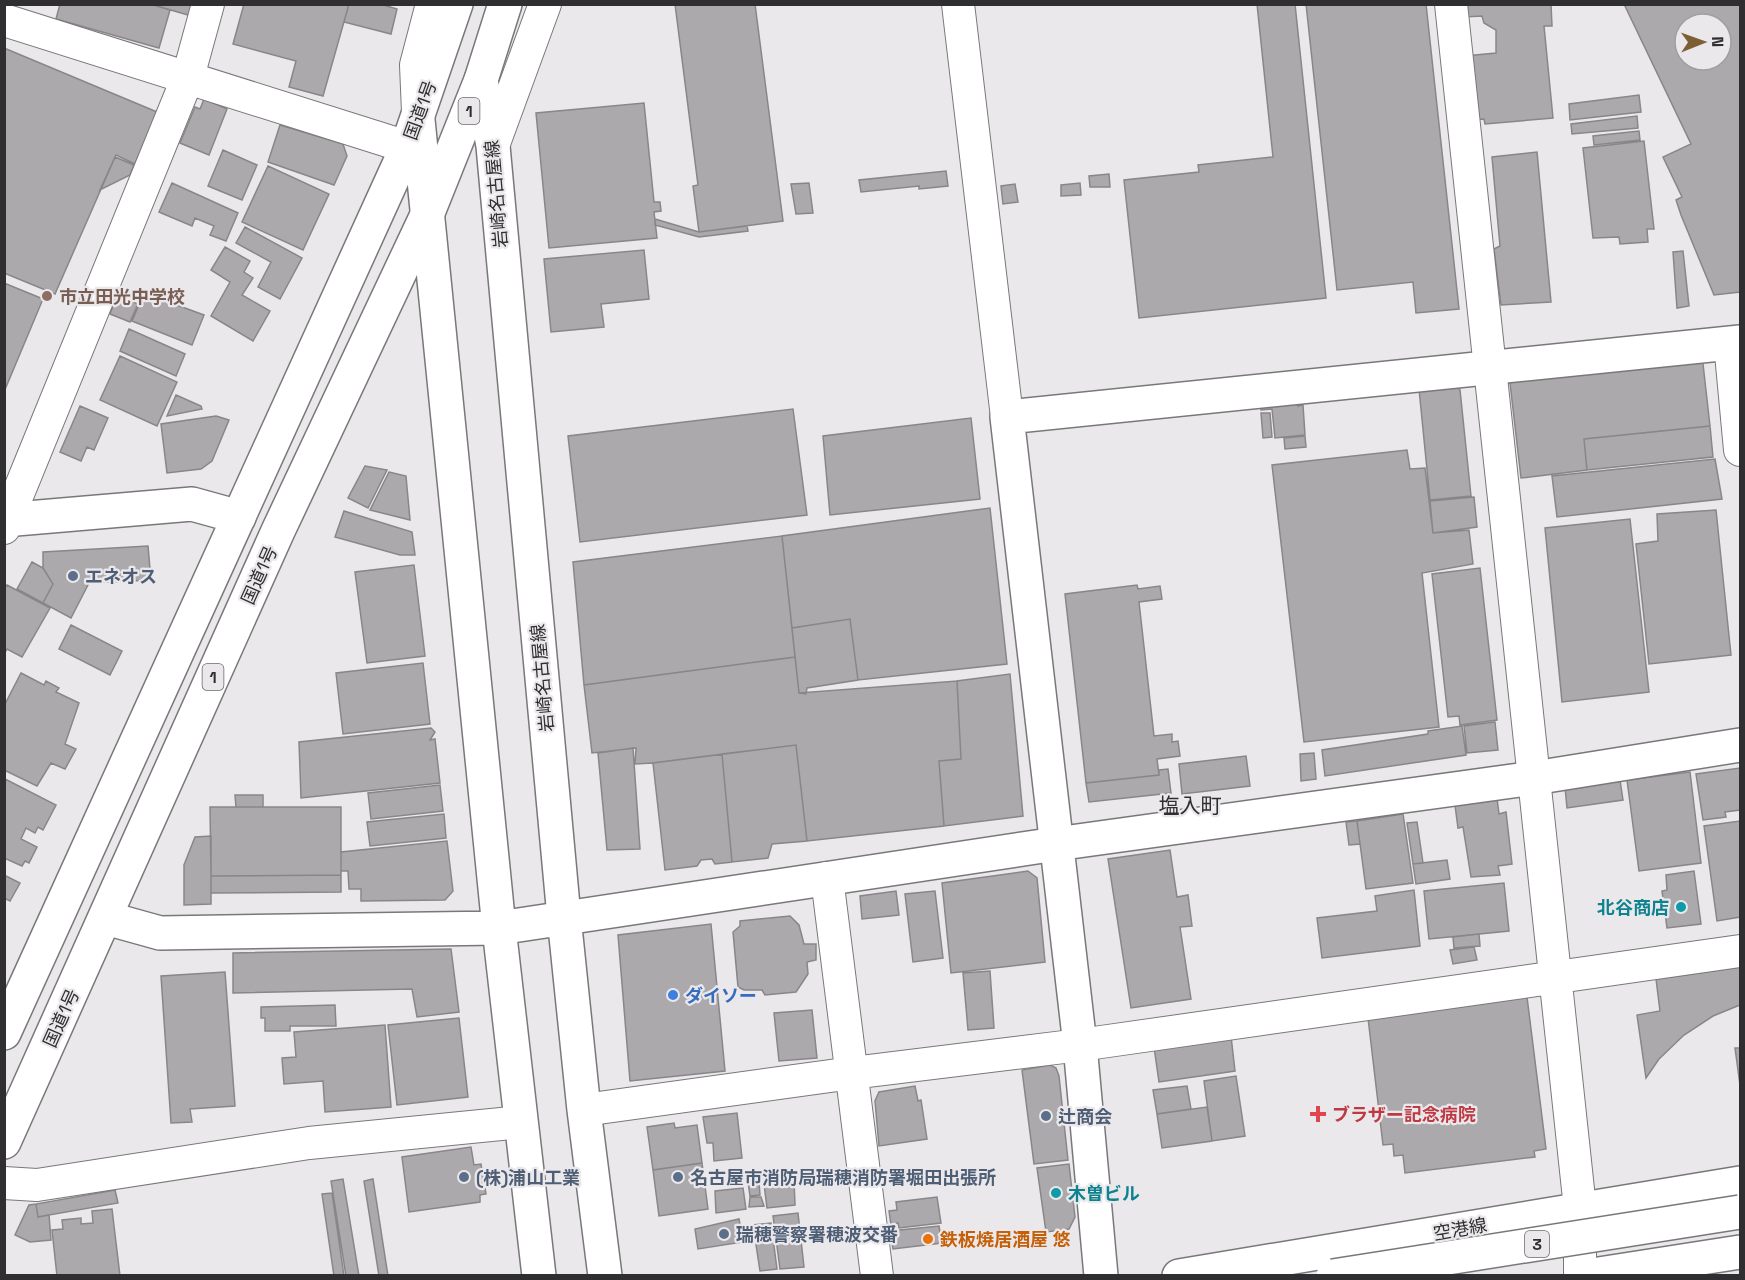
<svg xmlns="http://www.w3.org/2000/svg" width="1745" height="1280" font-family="'Space Grotesk','Noto Sans JP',sans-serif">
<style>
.building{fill:#aca9ad;stroke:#898689;stroke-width:1.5;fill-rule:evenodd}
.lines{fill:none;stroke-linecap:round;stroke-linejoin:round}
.street-casing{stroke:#7a777b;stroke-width:34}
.secondary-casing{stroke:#7a777b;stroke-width:36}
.primary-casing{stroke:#7a777b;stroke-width:36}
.highway-casing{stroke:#7a777b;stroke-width:36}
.street{stroke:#fff;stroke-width:32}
.secondary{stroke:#fff;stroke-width:33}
.primary{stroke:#fff;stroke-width:33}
.highway{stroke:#fff;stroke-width:33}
.highway-bridge-casing{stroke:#7a777b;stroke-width:36;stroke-linecap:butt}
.highway-bridge{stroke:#fff;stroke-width:33}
.education-dot{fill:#8d6e63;stroke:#ebe8ec;stroke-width:2}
.service-dot{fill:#5c6f8a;stroke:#ebe8ec;stroke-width:2}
.culture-dot{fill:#0f9aa8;stroke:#ebe8ec;stroke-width:2}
.shop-dot{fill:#3f7fe0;stroke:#ebe8ec;stroke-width:2}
.health-dot{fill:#e0444e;stroke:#ebe8ec;stroke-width:2}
.food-dot{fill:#e8710a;stroke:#ebe8ec;stroke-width:2}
.labels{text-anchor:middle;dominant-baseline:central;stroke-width:4.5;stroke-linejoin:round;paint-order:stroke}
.shield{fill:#ebe8ec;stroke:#676668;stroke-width:1.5}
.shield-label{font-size:16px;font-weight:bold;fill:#2f2e30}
.street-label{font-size:18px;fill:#2f2e30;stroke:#ebe8ec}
.education-label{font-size:18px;font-weight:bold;fill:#785e54;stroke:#ebe8ec;text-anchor:start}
.service-label{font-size:18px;font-weight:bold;fill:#4e5e75;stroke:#ebe8ec;text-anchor:start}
.culture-label{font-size:18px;font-weight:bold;fill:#0d838f;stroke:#ebe8ec;text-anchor:end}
.shop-label{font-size:18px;font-weight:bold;fill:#366cbe;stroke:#ebe8ec;text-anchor:start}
.health-label{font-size:18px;font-weight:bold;fill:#be3a42;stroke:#ebe8ec;text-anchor:start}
.food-label{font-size:18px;font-weight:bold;fill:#c56008;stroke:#ebe8ec;text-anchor:start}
.quarter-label{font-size:21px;fill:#2f2e30;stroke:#ebe8ec}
</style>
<rect width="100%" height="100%" fill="#ebe8ec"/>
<!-- building -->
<path class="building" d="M60,4H150L170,10L159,48L56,19Z
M150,4H198L195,17Z
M244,4H349L323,96L289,87L296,61L233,44Z
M349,4H380L397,9L391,34L344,22Z
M675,4H755L783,221L699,232L693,186L698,185Z
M1257,4H1295L1326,298L1139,318L1124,180L1199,172L1198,165L1273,157Z
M1306,4H1426L1459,309L1416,313L1413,282L1337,290Z
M1551,4L1552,26H1544L1553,118L1485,124L1484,119L1472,120L1465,56L1496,53V30L1484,23L1482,16L1464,17L1457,5Z
M1624,4H1740V292L1714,295L1681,215L1676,200L1682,197L1663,157L1691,144ZM1685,24H1721V60H1685Z
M4,48L157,112L135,164L116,155L55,294L4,273Z
M1639,95L1641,112L1570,120L1569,104Z
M204,99L227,109L209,155L180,143L195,107L200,109Z
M644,103L654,202H660L661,211L654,212L657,238L549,248L536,113Z
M1637,116L1638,128L1572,134L1571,124Z
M280,125L343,144L347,156L334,185L268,162Z
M1639,131L1640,140L1594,145L1593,136Z
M1644,141L1654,229H1647L1648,242L1620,244L1619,237L1593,238L1583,148Z
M223,150L257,165L242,200L208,186Z
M1537,152L1551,302L1501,305L1494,249L1500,246L1492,157Z
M115,157L134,165L130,175L100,190Z
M268,166L329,194L303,250L242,222Z
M946,171L948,186L919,189V186L861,192L859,180Z
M1109,174L1110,187H1090L1089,176Z
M172,183L238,213L226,241L210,235L214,226L195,218L192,226L159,212Z
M809,183L813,213L796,214L791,184Z
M1080,183L1081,195L1061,196V185Z
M1015,184L1018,202L1003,204L1001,186Z
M655,219L699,232L747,226L748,231L699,237L655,225Z
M245,227L302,258L280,299L258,287L271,262L236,243Z
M225,247L250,261L244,272L253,278L242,295L270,311L253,341L211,316L230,282L211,270Z
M644,250L649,299L601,304L604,327L551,332L544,259Z
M1683,251L1689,306L1677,308L1673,252Z
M4,283L43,299L4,392Z
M144,293L204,315L192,345L132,321Z
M117,296L138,304L130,322L110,314Z
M129,329L185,354L176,376L120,351Z
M1702,355L1710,426L1584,439L1587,470L1521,478L1510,383L1517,375Z
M120,356L177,382L157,426L100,400Z
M1454,385L1460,390L1471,496L1430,500L1419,389Z
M176,395L201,406L202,409L167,416Z
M1298,399V406L1303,405L1305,435L1275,438L1272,409L1261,410L1260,403Z
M80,406L108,418L94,450L87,447L81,461L60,452Z
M793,409L807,515L580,542L568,436Z
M1261,413H1270L1272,437L1263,438Z
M216,416L229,420L212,461L201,469L167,473L161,424Z
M971,418L980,499L830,515L823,436Z
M1710,426L1713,457L1587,470L1584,439Z
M1305,436L1306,447L1285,449L1284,438Z
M1407,450L1410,469L1425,468L1433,533L1469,530L1473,564L1422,573L1439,727L1304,742L1272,465Z
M1715,459L1722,499L1557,517L1552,476Z
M365,466L387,470L368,508L348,498Z
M389,472L406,476L410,520L370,510Z
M1474,497L1477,527L1433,533L1430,501Z
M990,508L1007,664L858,680L850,619L792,628L782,536Z
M1716,510L1731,655L1649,664L1636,544L1658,541L1657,514Z
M344,511L412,532L415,555H400L335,537Z
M1630,519L1649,692L1562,702L1545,528Z
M782,536L795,657L584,685L573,562Z
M148,546L151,580L89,583L71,618L43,603L53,584L43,568V552Z
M32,562L43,568L53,584L43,603L17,589Z
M414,565L425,656L367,663L355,572Z
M1480,568L1497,720L1460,725L1459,716L1448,717L1432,574Z
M7,585L50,608L22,657L7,649L4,654V589Z
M1137,585L1138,589L1160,586L1162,599L1139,602L1154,736L1172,734V742L1178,741L1180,756L1157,759L1159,775L1086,783L1065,594Z
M850,619L858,680L807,688L806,694L799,693L792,628Z
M71,625L122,651L110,675L59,649Z
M795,657L799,693L957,681L961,759L939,761L944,826L807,841L796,745L653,763L635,764L636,748L592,753L584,685Z
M423,663L430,724L343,734L336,673Z
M21,673L44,685L46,681L59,688L56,692L79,703L65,744L76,749L65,769L51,763L37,786L4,770V706Z
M1010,674L1023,816L944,826L939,761L961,759L957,681Z
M1495,722L1498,750L1467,753L1464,726Z
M1462,726L1466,755L1325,776L1322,750L1428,734V731Z
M431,728L435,732L430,740L435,739L440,783L301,798L299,742Z
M796,745L807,841L772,844L768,858L732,862L722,754Z
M633,748L640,849L607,850L598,753Z
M1314,753L1316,779L1301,781L1300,754Z
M722,754L732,862L715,864L712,859L701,860L697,866L665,870L653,763Z
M1246,756L1250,786L1182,794L1179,764Z
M1740,768V810L1725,812L1726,817L1703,820L1696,774Z
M1168,769L1171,793L1089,802L1086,783L1159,775V770Z
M1690,772L1701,863L1639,871L1627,780Z
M5,779L56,805L43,830L38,827L35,833L26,828L21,839L37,847L29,863L25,861L22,866L4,858Z
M1620,780L1623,800L1567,808L1565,787Z
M440,785L443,811L371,819L368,793Z
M235,795H263V807H236Z
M1497,798L1499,814L1506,812L1512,864L1498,866L1500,875L1471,877L1463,827L1458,828L1455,805Z
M210,807H341V875L211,876Z
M444,814L446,838L370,846L367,822Z
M1403,814L1413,883L1366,889L1357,821Z
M1357,821L1360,844L1349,845L1346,822Z
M1740,821V917L1717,921L1704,826Z
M1417,822L1423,863L1413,864L1407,823Z
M211,836V904L184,905V865L195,837Z
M447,841L453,891L445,900L361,901V889H349L348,871H341V852Z
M1170,850L1177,897L1188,895L1192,926L1180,927L1191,999L1131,1008L1108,859Z
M1447,860L1450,879L1416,884L1413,864Z
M1028,871L1037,878L1045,962L951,973L942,883Z
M1694,871L1701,924L1667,928L1662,891L1667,890L1666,875Z
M4,875L20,883L10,901L4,898Z
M341,875V892L211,893V876Z
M1504,883L1509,931L1429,939L1424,891Z
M1414,890L1420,946L1322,958L1317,918L1377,911L1375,896Z
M896,891L899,915L862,919L860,896Z
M935,891L943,958L913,962L905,894Z
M790,916L799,925L804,944H816V960L807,962L808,974L796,992L765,995L762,990H744L738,987L733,932L740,926V921Z
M711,924L725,1071L630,1081L618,935Z
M1479,934L1480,946L1454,948L1453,937Z
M1474,947L1477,960L1453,964L1450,950Z
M451,949L459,1012L417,1017L412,989L233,993V953Z
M1740,967V1005L1713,1016L1684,1035L1659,1059L1646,1078L1637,1015L1660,1011L1656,979Z
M990,971L994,1028L968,1030L963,973Z
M225,972L235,1106L190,1109L192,1122L171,1123L161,976Z
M1527,997L1546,1149L1534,1151L1535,1157L1405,1173L1403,1155L1394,1156L1393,1144L1383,1145L1368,1018Z
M335,1005L336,1026H290V1031H265V1018H261V1007Z
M812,1010L817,1058L779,1061L774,1013Z
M459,1018L468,1097L397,1105L388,1025Z
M385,1025L391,1107L325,1112L323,1081L284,1084L282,1058L296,1057L294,1032Z
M1231,1036L1235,1071L1159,1082L1154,1047Z
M1735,1048H1740V1085Z
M1050,1065L1056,1068L1059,1076L1068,1160L1034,1164L1022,1070Z
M1236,1076L1245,1136L1212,1141L1204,1081Z
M915,1086L918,1101L921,1100L927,1139L879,1146L875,1101L879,1092Z
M1187,1086L1191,1109L1157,1114L1153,1090Z
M1207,1107L1212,1141L1162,1148L1157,1114Z
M737,1113L742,1158L714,1161L713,1143H707L703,1117Z
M674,1123L675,1128L697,1125L702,1163L653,1170L647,1127Z
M471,1147L474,1165L481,1164L486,1194L480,1195V1202L409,1212L402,1157Z
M702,1163L708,1209L659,1216L653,1170Z
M1069,1164L1075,1217L1069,1229L1046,1232L1037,1168Z
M343,1179L359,1276H346L331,1181Z
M373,1179L388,1276H379L364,1181Z
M794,1180L795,1205L767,1208L764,1184Z
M748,1182H759L760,1195L750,1196Z
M743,1188L746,1209L716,1213L715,1191Z
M115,1190L118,1203L38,1217L36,1204Z
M332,1193L344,1276H334L322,1194Z
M750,1197H761L764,1206L749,1207Z
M937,1197L941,1223L899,1228L898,1223L891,1225L889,1211L897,1210L896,1202Z
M36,1204L38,1217L49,1215L51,1240L30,1242L15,1235L29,1205Z
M112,1209L120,1276H57L52,1230L63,1229L62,1220L81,1218V1224L93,1223L92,1211Z
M798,1213L804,1267L780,1269L773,1216Z
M739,1219L743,1242L698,1249L695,1229Z
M771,1223L777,1269L760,1271L753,1225Z
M939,1226L942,1243L893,1249L890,1231Z"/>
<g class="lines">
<!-- street casing -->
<g class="street-casing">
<path id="street" d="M958,4L1007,417
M1451,4L1580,1208V1276
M4,20L407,147
M418,112L416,65L432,4
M493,146L545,4
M1730,343L1740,450
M4,528L188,77L208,4
M827,878L877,1276
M584,1110L852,1073L1080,1045L1740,951
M4,1183L37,1185L309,1143L521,1122"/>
</g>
<!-- secondary casing -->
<g class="secondary-casing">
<path id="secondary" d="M481,80L493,146L564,917L584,1110L605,1276
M418,120L499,928L539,1276
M4,520L192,504L239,517
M106,918L160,933L499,928L1056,844L1534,778L1740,745
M1101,1276L1080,1045L1007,417L1740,342"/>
</g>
<!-- primary casing -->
<g class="primary-casing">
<path id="primary" d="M1179,1276L1740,1183"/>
</g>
<!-- highway casing -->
<g class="highway-casing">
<path id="highway" d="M4,1033L407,147L456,4
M4,1142L278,531L427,215L481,80L505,4
M1586,1276L1740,1252"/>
</g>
<!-- street -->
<use href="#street" class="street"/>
<!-- secondary -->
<use href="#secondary" class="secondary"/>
<!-- primary -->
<use href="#primary" class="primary"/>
<!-- highway -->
<use href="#highway" class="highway"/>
<!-- highway-bridge casing -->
<g class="highway-bridge-casing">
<path id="highway-bridge" d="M1333,1276L1740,1212"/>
</g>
<!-- highway-bridge -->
<use href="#highway-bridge" class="highway-bridge"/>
</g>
<!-- markers -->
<circle class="education-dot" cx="47" cy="296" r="6"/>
<g class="service-dot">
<circle cx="73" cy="576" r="6"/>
<circle cx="1046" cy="1116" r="6"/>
<circle cx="464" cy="1177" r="6"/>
<circle cx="678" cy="1177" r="6"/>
<circle cx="724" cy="1234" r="6"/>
</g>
<g class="culture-dot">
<circle cx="1681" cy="907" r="6"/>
<circle cx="1056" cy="1193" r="6"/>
</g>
<circle class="shop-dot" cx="673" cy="995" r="6"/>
<path class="health-dot" d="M1315 1105h6v6h6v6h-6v6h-6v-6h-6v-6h6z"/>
<circle class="food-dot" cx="928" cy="1239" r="6"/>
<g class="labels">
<!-- shield labels -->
<g class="shield">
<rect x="458.5" y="98" width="21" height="26" rx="4.5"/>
<rect x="202.5" y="664" width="21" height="26" rx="4.5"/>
<rect x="1525" y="1231" width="24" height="26" rx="4.5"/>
</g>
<g class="shield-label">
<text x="469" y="111">1</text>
<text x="213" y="677">1</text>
<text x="1537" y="1244">3</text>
</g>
<!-- street labels -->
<g class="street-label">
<text transform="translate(420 110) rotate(-70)">国道1号</text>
<text transform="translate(496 194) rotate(-95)">岩崎名古屋線</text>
<text transform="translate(259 575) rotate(-66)">国道1号</text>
<text transform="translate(542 678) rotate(-95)">岩崎名古屋線</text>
<text transform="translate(61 1018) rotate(-66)">国道1号</text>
<text transform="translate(1460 1229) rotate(-10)">空港線</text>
</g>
<!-- education labels -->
<g class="education-label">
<text x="59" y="296">市立田光中学校</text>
</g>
<!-- service labels -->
<g class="service-label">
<text x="85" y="576">エネオス</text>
<text x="1058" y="1116">辻商会</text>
<text x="476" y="1177">(株)浦山工業</text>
<text x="690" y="1177">名古屋市消防局瑞穂消防署堀田出張所</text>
<text x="736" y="1234">瑞穂警察署穂波交番</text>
</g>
<!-- culture labels -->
<g class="culture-label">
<text x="1669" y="907">北谷商店</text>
<text x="1068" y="1193" text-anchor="start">木曽ビル</text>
</g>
<!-- shop labels -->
<g class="shop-label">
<text x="685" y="995">ダイソー</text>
</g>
<!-- health labels -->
<g class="health-label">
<text x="1332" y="1114">ブラザー記念病院</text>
</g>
<!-- food labels -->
<g class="food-label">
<text x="940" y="1239">鉄板焼居酒屋 悠</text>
</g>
<!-- quarter labels -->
<g class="quarter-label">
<text x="1190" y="805">塩入町</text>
</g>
</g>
<!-- border -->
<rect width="1745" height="1280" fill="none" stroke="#2f2e30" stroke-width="12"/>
<!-- north arrow -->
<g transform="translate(1703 42) rotate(89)"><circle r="28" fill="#ebe8ec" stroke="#a09ea1" stroke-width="1.5"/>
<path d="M0-4.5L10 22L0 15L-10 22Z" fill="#7c6033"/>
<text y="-9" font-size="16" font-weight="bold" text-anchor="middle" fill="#2f2e30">N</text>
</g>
</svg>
